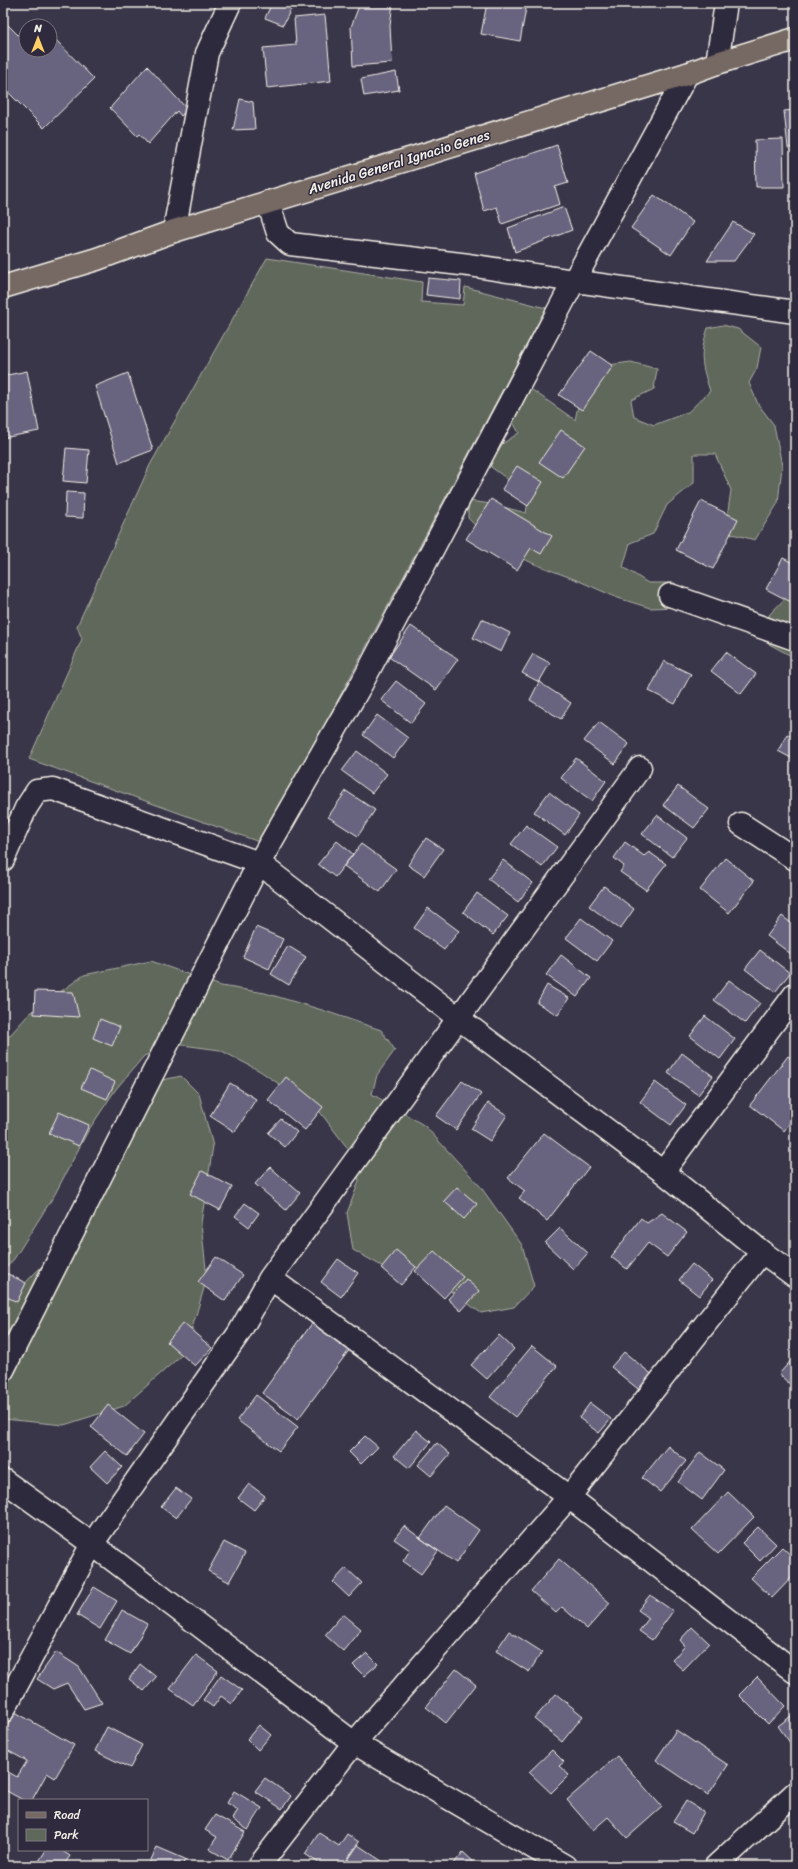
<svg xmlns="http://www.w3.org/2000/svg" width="798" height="1869" font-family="Sriracha,sans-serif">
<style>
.green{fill:#60685b;stroke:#aaaca2}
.building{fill:#68647f;stroke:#f4f1e8}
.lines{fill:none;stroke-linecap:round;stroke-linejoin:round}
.minor-casing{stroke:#f4f1e8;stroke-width:25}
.tertiary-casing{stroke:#f4f1e8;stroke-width:25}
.primary-casing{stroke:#f4f1e8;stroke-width:25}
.minor{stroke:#2f2a3d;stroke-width:22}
.tertiary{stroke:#2f2a3d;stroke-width:22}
.primary{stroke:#766964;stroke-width:22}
.labels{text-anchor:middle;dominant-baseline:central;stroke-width:3;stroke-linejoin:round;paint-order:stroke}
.street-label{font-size:14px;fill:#f4f1e8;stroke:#2f2a3d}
</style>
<rect width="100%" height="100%" fill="#3a364a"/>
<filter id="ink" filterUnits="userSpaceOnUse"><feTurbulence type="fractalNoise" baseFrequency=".025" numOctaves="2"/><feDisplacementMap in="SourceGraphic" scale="8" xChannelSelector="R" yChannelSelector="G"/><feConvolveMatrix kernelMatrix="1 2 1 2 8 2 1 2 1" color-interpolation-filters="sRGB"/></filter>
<g filter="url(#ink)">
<!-- green -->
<path class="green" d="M267,258L422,282L421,302L463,305L465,287L546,308L262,843L29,759L82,639L77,626L150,465Z
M723,325L738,329L761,347L757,368L749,383L758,404L774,425L782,466L778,503L755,540L725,532L731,490L715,454H694V483L667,505L653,534L630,543L623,567L648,583H675L679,607L650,608L618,598L579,581L532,563L491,542L468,518V501L492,504L526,513L529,495L491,467V451L519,433L514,424L501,408L515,378L575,420L586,368L631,362L657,369L654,389L631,400L634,417L654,425L688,412L710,391C701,363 699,355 708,328Z
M795,588V658L769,644V615Z
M151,961L221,986L265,993L322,1010L381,1030L395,1050L377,1075L372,1094L425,1126L480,1186L522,1245L534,1286L514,1307L481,1313L417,1267L389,1270L353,1250L347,1213L359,1181L352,1154L320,1112L260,1071L220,1050L175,1044L144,1056L116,1089L88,1131L55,1194L14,1259L3,1271V1043L29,1014L84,975Z
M181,1076L199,1094L213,1146L201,1223L207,1278L185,1352L124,1406L64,1425L3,1419V1305L52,1256L153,1082Z"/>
<!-- building -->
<path class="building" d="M272,3H294L283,25L265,18Z
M360,3H393L390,26L392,63L353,66L351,27Z
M487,3H527L520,41L481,34Z
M325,15L331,81L267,88L263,48L296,45L294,18Z
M4,21L26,43V50H50V34L94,79L44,128L3,87Z
M147,66L187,109L181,116L177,111L148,144L139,134L137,136L110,108Z
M396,72L399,90L364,96L361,79Z
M240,99L253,102L255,129L233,130Z
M795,110V147L788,148L784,111Z
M783,139L784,187H756L755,140Z
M557,145L568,183L555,187L560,204L502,224L497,207L484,211L474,173Z
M654,195L693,222L671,255L631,228Z
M564,207L572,230L515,252L508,228Z
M733,222L754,234L734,261H707Z
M428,278L461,281L460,299L426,295Z
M591,351L613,366L582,410L559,395Z
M27,371L39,431L3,438V376Z
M128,373L153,450L119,463L95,386Z
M561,430L585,446L563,478L539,462Z
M66,448L89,450L86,483L63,481Z
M517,466L543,482L528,506L502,489Z
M66,492L84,493L83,518L65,517Z
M491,499L552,536L541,554L531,548L517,570L466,539Z
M701,501L738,519L713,569L676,550Z
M783,558L795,564V604L766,589Z
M482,619L510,633L501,652L473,638Z
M411,626L458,659L436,690L389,657Z
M726,652L756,674L741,694L711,671Z
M533,654L550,663L539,682L522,673Z
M664,661L691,674L675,704L649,691Z
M396,681L426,704L411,723L381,700Z
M539,682L571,703L561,719L530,700Z
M377,715L408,738L393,758L363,735Z
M599,722L629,744L615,764L584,741Z
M787,734L795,738V760L778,751Z
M357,751L387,774L372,793L342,771Z
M576,758L606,781L592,801L561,778Z
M678,786L709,809L694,828L663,805Z
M346,791L375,810L358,836L328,817Z
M549,792L579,815L565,835L534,812Z
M657,815L687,838L672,857L642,834Z
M526,825L557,847L542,867L511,844Z
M426,838L443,849L424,876L408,865Z
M337,841L353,854L335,877L318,864Z
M625,842L644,856L649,852L666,864L646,890L620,872L624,866L614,858Z
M361,844L396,869L380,892L344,866Z
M725,858L754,881L729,913L700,890Z
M503,860L533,883L518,902L488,879Z
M604,886L634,909L620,929L589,906Z
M477,893L508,916L493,935L463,912Z
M428,908L459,931L444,950L414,928Z
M782,916L795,926V957L767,936Z
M581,918L612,941L597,961L566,938Z
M256,927L283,939L269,969L243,957Z
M288,946L306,957L289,985L271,974Z
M760,950L790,973L775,992L745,969Z
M561,955L591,978L577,997L546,975Z
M729,980L760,1003L745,1023L714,1000Z
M547,985L569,998L558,1015L537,1003Z
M35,991L73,992L79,1017L34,1014Z
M705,1016L735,1039L720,1059L690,1036Z
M100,1019L120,1027L112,1046L93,1038Z
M682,1053L713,1076L698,1095L668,1073Z
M788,1056L795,1061V1116L784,1131L750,1105Z
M90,1070L115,1082L107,1099L81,1088Z
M286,1077L323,1107L305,1130L268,1100Z
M462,1081L481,1094L456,1130L436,1116Z
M655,1082L686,1105L671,1125L640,1102Z
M230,1083L256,1099L235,1132L210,1116Z
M488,1103L507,1115L490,1141L471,1129Z
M59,1112L89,1125L79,1146L49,1133Z
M281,1119L297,1132L285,1147L268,1133Z
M544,1133L589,1167L547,1221L519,1198L525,1191L508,1178Z
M270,1167L300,1193L286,1210L255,1184Z
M202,1171L232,1187L220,1210L190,1194Z
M457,1187L477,1204L464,1219L444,1201Z
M245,1203L259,1213L249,1227L235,1216Z
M662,1213L687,1232L667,1257L648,1243L627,1269L611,1257L641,1218L647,1223Z
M560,1228L588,1253L573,1269L545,1243Z
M396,1250L416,1267L401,1285L381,1268Z
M434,1251L463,1277L444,1298L415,1271Z
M216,1257L243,1275L225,1301L198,1282Z
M338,1259L358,1273L341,1297L321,1282Z
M692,1264L712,1280L699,1296L679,1280Z
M4,1272L26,1283L17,1302L3,1295Z
M466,1279L479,1291L461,1311L448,1299Z
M313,1322L350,1349L298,1419L262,1393Z
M183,1323L212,1348L195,1366L167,1342Z
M499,1335L514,1349L487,1379L471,1365Z
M532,1346L557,1366L515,1417L490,1397Z
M624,1352L655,1377L643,1393L611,1367Z
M795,1356V1389L779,1374Z
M256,1395L298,1427L279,1451L237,1420Z
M590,1403L611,1419L599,1433L579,1418Z
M108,1405L144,1434L127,1456L91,1427Z
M416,1430L431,1442L409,1468L394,1456Z
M365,1436L378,1447L361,1464L349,1452Z
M437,1443L450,1454L431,1476L418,1465Z
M668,1446L686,1461L660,1492L642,1478Z
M105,1451L122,1467L107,1483L90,1467Z
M700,1452L724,1470L702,1500L678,1482Z
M249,1484L265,1496L254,1510L238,1498Z
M176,1488L191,1499L176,1518L161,1507Z
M728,1492L754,1517L718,1554L692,1530Z
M444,1505L479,1530L456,1563L420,1538Z
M404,1526L438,1551L421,1574L403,1561L410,1550L394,1539Z
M758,1527L776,1544L760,1561L742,1543Z
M224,1542L245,1553L229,1582L208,1571Z
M782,1547L795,1559V1574L772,1598L751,1578Z
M559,1559L610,1603L587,1629L562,1607L556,1613L531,1591Z
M346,1568L362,1583L349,1597L333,1582Z
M94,1587L117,1601L100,1629L77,1615Z
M650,1595L673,1611L652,1640L639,1631L649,1618L638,1610Z
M122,1610L147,1624L130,1654L105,1640Z
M343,1614L361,1629L343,1651L325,1635Z
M692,1627L709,1643L683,1670L672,1660L685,1646L680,1640Z
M509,1631L542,1652L529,1672L496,1651Z
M56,1652L79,1667L102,1703L84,1709L67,1683L53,1689L37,1679Z
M367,1653L378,1664L364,1676L353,1665Z
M196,1655L218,1671L193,1705L170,1689Z
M140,1664L156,1677L144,1691L129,1679Z
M456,1669L476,1685L446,1723L426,1707Z
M221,1675L242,1690L232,1704L221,1696L213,1707L203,1700Z
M757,1677L785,1706L768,1724L739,1695Z
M556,1694L583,1716L562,1742L534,1719Z
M15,1712L74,1745L55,1778L47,1773L32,1800H23L3,1789V1769L17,1777L27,1761L3,1748V1734Z
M795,1713V1741L791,1744L778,1726Z
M259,1725L271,1735L258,1750L247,1739Z
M107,1727L142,1745L130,1768L95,1751Z
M676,1730L728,1765L708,1795L656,1760Z
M552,1750L564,1762L559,1766L569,1775L551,1793L529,1772Z
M617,1756L662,1807L627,1838L608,1817L593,1830L567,1800Z
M265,1778L291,1796L282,1809L255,1791Z
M234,1791L262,1808L248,1830L232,1819L238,1810L227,1803Z
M686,1801L704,1812L692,1833L673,1822Z
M215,1815L245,1832L228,1860L209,1849L217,1837L205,1830Z
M319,1833L339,1846L347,1834L359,1842L343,1866H323L305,1854Z
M358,1845L389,1866H344Z
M157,1847L185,1859L182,1866H148Z
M46,1850H61L70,1856L63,1866H36Z
M463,1852L476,1864L474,1866H452Z"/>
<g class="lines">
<!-- minor casing -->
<g class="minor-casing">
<path id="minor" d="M717,63L726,3
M268,202L278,233L290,244L469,265L574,281L795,312
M670,595L795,639
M741,824L795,859
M3,860L26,808L37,791L53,789L259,863L458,1018L663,1172L762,1252L795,1276
M663,1172L795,994
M270,1278L569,1497L795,1672
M3,1370L259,863L362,683L574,281L687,74
M3,1480L92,1544L354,1743L565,1866
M3,1711L92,1544L239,1333L270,1278L640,768
M259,1866L354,1743L569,1497L762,1252
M716,1866L795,1793"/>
</g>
<!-- tertiary casing -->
<g class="tertiary-casing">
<path id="tertiary" d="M174,231L207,53L230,3"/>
</g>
<!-- primary casing -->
<g class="primary-casing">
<path id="primary" d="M3,287L97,259L174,231L687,74L717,63L795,39"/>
</g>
<!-- minor -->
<use href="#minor" class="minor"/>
<!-- tertiary -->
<use href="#tertiary" class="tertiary"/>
<!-- primary -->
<use href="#primary" class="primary"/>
</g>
</g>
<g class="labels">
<!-- street labels -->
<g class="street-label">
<text transform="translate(399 162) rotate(-17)">Avenida General Ignacio Genes</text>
</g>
</g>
<!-- margin -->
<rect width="798" height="1869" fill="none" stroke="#2f2a3d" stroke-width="16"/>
<rect x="8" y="8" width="782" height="1853" fill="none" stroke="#f4f1e8" stroke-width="1.5" filter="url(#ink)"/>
<!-- legend -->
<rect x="18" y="1799" width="130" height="52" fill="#2f2a3d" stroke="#7e7a81"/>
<rect x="26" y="1812" width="20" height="6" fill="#766964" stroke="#7e7a81"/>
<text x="54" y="1819" font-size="12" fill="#f4f1e8">Road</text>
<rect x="26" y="1829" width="20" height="12" fill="#60685b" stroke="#7e7a81"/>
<text x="54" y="1839" font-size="12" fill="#f4f1e8">Park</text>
<!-- north arrow -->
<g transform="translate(38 38)"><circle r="19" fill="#2f2a3d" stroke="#7e7a81"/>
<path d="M0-3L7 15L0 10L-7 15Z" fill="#ffd166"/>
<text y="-6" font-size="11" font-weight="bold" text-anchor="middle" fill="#f4f1e8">N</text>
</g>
</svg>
